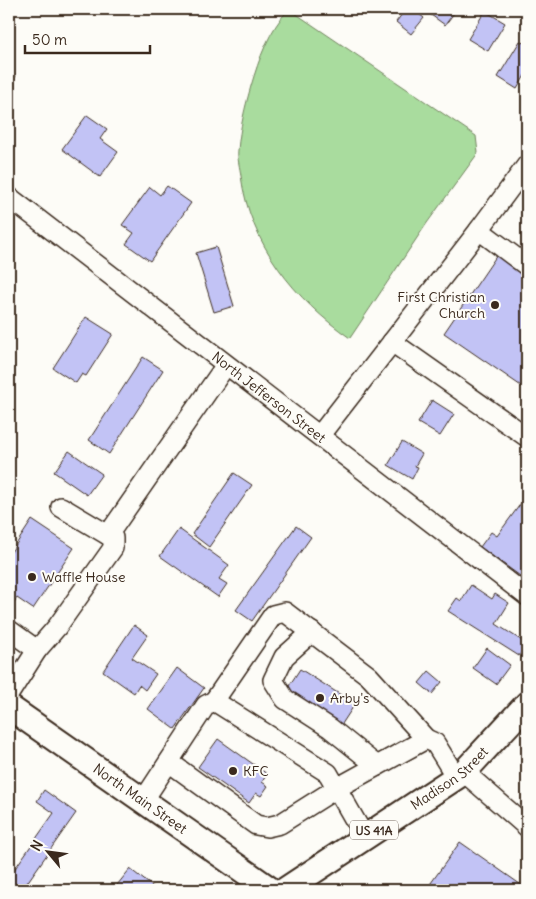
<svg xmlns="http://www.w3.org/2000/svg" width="536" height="899" font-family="Delius,sans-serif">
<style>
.green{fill:#a9dc9e;stroke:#72835e}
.building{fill:#c2c3f5;stroke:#3b2a1e}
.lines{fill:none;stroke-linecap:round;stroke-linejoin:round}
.minor-casing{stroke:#3b2a1e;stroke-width:22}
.major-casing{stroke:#3b2a1e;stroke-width:28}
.minor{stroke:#fdfcf7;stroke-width:19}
.major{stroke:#fdfcf7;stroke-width:24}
.poi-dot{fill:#3b2a1e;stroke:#fdfcf7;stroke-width:2}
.labels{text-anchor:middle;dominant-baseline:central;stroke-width:4;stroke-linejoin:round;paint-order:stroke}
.shield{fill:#fdfcf7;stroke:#75695f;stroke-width:1}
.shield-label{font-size:12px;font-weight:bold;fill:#3b2a1e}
.poi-label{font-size:14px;fill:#3b2a1e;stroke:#fdfcf7;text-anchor:start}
.street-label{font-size:14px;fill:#3b2a1e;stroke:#fdfcf7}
</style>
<rect width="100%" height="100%" fill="#fdfcf7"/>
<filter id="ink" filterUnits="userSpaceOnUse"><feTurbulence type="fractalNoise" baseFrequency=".02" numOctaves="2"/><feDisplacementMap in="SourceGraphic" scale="10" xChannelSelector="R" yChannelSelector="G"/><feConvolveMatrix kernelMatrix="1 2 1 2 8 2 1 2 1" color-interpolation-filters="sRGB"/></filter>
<g filter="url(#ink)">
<!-- green -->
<path class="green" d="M289,9L476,136L478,153L427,223L350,338C295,300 250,244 241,176C240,168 237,158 238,150C240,128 245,107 251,86C259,59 269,30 289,9Z"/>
<!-- building -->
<path class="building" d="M406,9H413L424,18L411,34L396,22Z
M435,9H457L445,25L431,15Z
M485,11L505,23L488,51L468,39Z
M520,41L527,45V72L517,89L498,77Z
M9,71L16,76L9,86Z
M87,115L107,129L100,139L118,152L100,177L62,149Z
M167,186L191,203L150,261L126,244L134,233L122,225L150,187L160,195Z
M216,247L234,306L214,312L196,253Z
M497,255L527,276V404L521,400L527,390L444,333Z
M86,317L113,334L86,376L82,374L76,383L53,368Z
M143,357L163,370L109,454L89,440Z
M432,400L454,414L440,436L418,423Z
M402,442L422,454L415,466L418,467L412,479L388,465Z
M69,451L102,474L87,495L54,472Z
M234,473L252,485L209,547L192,534Z
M527,495V581L480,547L491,532L497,536Z
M32,520L74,548L33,609L17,598L14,602L9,598V555Z
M296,526L311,537L252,621L236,610Z
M179,529L229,565L219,579L227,584L218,597L160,556Z
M471,585L492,599L495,594L509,603L496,624L527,644L519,656L448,611L457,598L461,601Z
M134,625L148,635L132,658L156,674L145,690L139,685L134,693L103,671Z
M487,648L510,665L496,684L473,668Z
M177,668L204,688L175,729L148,709Z
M300,669L355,704L340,727L285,692Z
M429,671L442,682L432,694L419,683Z
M218,739L267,774L262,782L268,786L261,796L256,793L249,803L198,767Z
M44,790L76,813L22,890H9V877L54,813L37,801Z
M460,842L527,889V890H426Z
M130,869L157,890H113Z"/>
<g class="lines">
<!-- minor casing -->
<g class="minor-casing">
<g id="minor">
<path id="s1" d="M9,197L527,596"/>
<path d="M479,230L527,165"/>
<path d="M392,342L527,437"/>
<path d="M320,435L479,230L527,266"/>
<path d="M108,535L226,365"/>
<path d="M9,630L37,650"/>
<path d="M312,632L284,657L273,680L285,699L330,728L377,766"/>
<path d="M9,694L37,650L57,627L113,548V538L61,507"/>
<path d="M214,701L273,615L285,612L369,676L426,739"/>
<path d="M169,762L256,825L267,827L280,824L337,788L426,739L435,743L456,777"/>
<path d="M464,772L527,827"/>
<path d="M143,801L206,705L214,701L328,773L364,836"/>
</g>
</g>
<!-- major casing -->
<g class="major-casing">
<g id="major">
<path id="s2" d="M9,707L271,890"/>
<path id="s3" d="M285,890L464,772L527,704"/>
</g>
</g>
<!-- minor -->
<use href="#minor" class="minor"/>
<!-- major -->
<use href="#major" class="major"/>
</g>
</g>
<!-- markers -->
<g class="poi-dot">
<circle cx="495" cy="305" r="5"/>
<circle cx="32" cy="577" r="5"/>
<circle cx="320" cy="698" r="5"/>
<circle cx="233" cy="771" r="5"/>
</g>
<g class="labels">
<!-- shield labels -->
<rect class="shield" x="350" y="820.5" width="48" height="19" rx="4"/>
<g class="shield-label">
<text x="374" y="830">US 41A</text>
</g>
<!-- poi labels -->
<g class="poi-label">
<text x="485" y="297" text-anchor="end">First Christian<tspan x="485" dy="16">Church</tspan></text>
<text x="42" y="577">Waffle House</text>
<text x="330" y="698">Arby's</text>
<text x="243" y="771">KFC</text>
</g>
<!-- street labels -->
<g class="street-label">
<text stroke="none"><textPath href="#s1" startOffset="328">North Jefferson Street</textPath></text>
<text stroke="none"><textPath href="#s3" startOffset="199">Madison Street</textPath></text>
<text stroke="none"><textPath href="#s2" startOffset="160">North Main Street</textPath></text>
</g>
</g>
<!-- margin -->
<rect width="536" height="899" fill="none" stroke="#fdfcf7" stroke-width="30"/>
<rect x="15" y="15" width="506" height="869" fill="none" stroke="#3b2a1e" stroke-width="2" filter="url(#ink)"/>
<!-- north arrow -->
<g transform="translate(48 852) rotate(299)" stroke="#fdfcf7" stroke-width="4" paint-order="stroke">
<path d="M0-4L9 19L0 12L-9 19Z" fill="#3b2a1e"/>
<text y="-8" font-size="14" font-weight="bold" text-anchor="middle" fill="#3b2a1e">N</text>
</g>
<!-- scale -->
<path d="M25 45v8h125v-8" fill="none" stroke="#3b2a1e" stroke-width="2.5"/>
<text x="32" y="45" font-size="15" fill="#3b2a1e" stroke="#fdfcf7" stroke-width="4" paint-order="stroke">50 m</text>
</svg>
